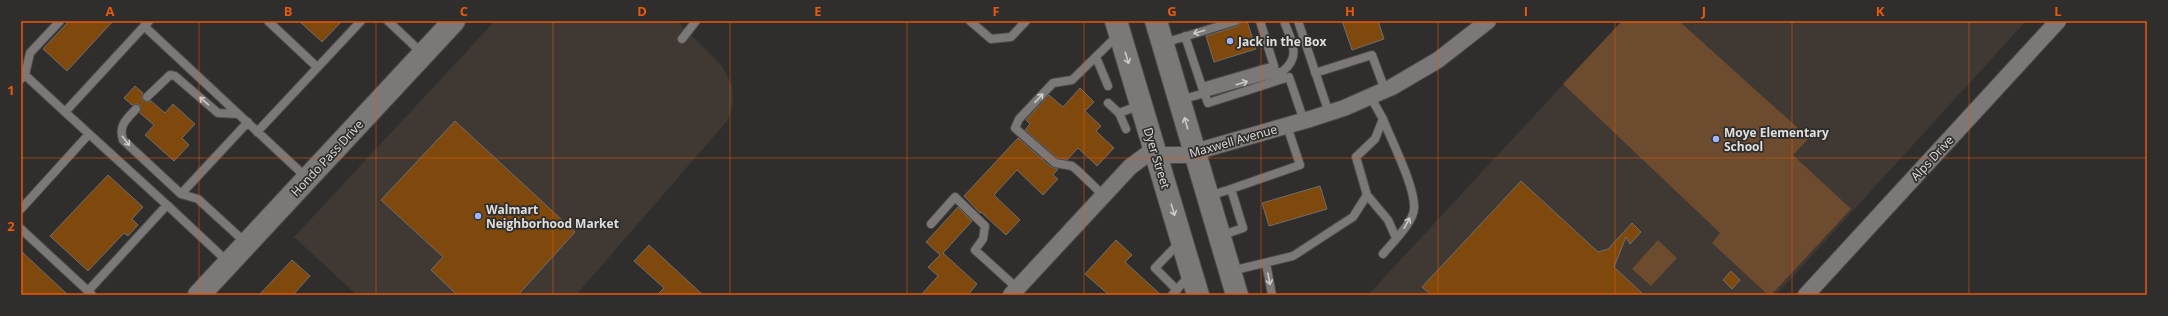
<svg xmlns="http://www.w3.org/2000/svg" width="2168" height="316" font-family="'Open Sans',sans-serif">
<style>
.built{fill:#403933}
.green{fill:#6c4b2f}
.building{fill:#7f490d;stroke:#706d6b}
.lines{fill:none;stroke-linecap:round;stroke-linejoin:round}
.lane-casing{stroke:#4c4a49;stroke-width:10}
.street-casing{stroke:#4c4a49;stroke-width:18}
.secondary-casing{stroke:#4c4a49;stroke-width:24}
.lane{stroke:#7b7877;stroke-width:8}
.street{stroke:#7b7877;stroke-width:16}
.secondary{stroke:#7b7877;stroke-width:22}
.oneway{stroke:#cccac9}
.grid{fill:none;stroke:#e8590c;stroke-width:1;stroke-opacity:0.55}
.poi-dot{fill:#9eb4fd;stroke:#302e2c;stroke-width:1.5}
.labels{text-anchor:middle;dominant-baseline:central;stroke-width:3.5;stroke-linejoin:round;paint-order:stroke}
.poi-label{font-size:12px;font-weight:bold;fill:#e0dfde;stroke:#302e2c;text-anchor:start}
.street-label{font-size:12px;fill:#e0dfde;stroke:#302e2c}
.neatline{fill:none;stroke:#e8590c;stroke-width:1.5}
.grid-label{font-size:13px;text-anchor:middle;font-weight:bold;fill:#e8590c}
</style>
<rect width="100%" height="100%" fill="#302e2c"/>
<!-- built -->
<path class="built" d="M495,21H677L722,66L732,85L733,103L728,120L576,295H357L294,237Z
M1622,21H2026L1776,295H1368Z"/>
<!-- green -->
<path class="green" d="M1622,21H1679L1809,138L1793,155L1851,209L1771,295H1768L1712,243L1720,233L1563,84Z
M1658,240L1677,258L1651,286L1632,269Z"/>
<!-- building -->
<path class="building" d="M69,21H113L67,71L43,49Z
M299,21H342L322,42Z
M1247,21L1256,49L1214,62L1206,36L1238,26L1241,22Z
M1342,21H1378L1384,39L1352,50Z
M135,86L143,93L142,98L143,101L148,102L151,101L165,113L173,104L195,124L182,138L189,145L174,161L145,135L154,125L140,113V105L137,104L132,105L124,98Z
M1080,88L1094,102L1085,111L1101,126L1096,131L1114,148L1097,166L1078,148L1067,160L1057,158L1025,130L1030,124L1026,120L1049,95L1063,107Z
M455,121L575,232L518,295H457L431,270L443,257L381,200Z
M1018,138L1051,167L1058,169L1053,175L1058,179L1043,195L1017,170L994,195L1020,220L1006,235L981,212L980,213L964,196Z
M108,175L143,207L132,219L138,225L128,236L124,233L88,271L50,236Z
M1521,181L1598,252L1608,249L1632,223L1641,232L1630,244L1626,237L1614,267L1644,295H1431L1422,287Z
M1320,186L1327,209L1269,226L1262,203Z
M958,207L972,221L943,253L977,284L968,295H921L938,276L928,267L940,255L926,242Z
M1116,240L1132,255L1125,262L1161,295H1109L1085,274Z
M649,245L703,295H657L664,288L634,261Z
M21,251L68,295H21Z
M292,260L310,276L293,295H259Z
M1731,271L1740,280L1732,289L1723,280Z"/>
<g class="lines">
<!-- lane casing -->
<g class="lane-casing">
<path id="lane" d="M149,21L65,112L167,205
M268,21L317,67
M388,21L423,54
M970,21L991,39L1011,37L1026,21
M1260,21L1274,66L1202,87L1208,103L1289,77L1304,121
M1298,21L1329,113
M144,26L307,178
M1185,36L1202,87
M682,39L696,21
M1164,43L1236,21
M1096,57L1108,86
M1315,73L1372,55L1385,90
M25,75L30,53L60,21
M21,79L25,75L65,112
M147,97L170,75L175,76L218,113L238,114
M1180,100L1283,71C1302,56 1291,41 1284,21
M1108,103L1119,113
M136,109C127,119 118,125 123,140L181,194L198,199L246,243
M1126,129L1119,113L1141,105
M257,132L361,21
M181,194L248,122
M1103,195L1077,170L1072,166L1055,163L1015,128L1019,119L1053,83L1072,80L1118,35
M1367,195L1388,220L1396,238
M1209,196L1231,189
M21,209L89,134
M931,224L955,197L985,226L983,239L975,250L1017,288
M21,229L88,291
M1220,236L1243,228L1231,189L1300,165L1287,126
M1383,254C1392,243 1413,223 1414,209C1416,188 1391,140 1383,119
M1266,263L1272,295
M1231,271L1293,256L1353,217L1367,195L1356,157L1375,139L1383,119L1370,96
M1177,290L1155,268L1180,242
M92,295L88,291L167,205L228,262
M1172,295L1190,275"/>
</g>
<!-- street casing -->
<g class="street-casing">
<path id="street" d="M1011,295L1130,167L1146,155H1184L1310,119L1344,108L1392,87L1438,60L1488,21
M1806,295L2058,21"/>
</g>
<!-- secondary casing -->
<g class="secondary-casing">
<path id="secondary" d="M1116,21L1198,295
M1156,21L1237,295
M199,295L454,21"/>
</g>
<!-- lane -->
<use href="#lane" class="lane"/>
<!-- street -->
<use href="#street" class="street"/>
<!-- secondary -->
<use href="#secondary" class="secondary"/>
</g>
<!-- one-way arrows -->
<defs><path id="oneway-shaft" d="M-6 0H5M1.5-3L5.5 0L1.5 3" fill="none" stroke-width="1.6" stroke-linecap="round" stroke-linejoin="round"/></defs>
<g class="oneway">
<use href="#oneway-shaft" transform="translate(1199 32) rotate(163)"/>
<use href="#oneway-shaft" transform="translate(1127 58) rotate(73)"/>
<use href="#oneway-shaft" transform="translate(1242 83) rotate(-17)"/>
<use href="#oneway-shaft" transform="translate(1039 98) rotate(-47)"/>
<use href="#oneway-shaft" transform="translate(204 101) rotate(-139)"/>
<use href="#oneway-shaft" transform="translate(1186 123) rotate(-106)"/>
<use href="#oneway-shaft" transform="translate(126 141) rotate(52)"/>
<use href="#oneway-shaft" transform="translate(1173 210) rotate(73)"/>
<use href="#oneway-shaft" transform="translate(1407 223) rotate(-61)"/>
<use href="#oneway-shaft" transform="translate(1269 279) rotate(79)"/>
</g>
<!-- grid -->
<path class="grid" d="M199,21V295M376,21V295M553,21V295M730,21V295M907,21V295M1084,21V295M1261,21V295M1438,21V295M1615,21V295M1792,21V295M1969,21V295M21,158H2147"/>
<!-- markers -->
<g class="poi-dot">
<circle cx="1230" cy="41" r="4"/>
<circle cx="1716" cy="139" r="4"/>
<circle cx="478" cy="216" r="4"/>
</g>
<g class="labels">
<!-- poi labels -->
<g class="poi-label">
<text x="1238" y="41">Jack in the Box</text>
<text x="1724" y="132">Moye Elementary<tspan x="1724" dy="14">School</tspan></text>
<text x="486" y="209">Walmart<tspan x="486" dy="14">Neighborhood Market</tspan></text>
</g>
<!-- street labels -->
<g class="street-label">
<text transform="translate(1233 141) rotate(-16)">Maxwell Avenue</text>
<text transform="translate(327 158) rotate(-47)">Hondo Pass Drive</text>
<text transform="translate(1157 158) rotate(73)">Dyer Street</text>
<text transform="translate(1932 158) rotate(-47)">Alps Drive</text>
</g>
</g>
<!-- border -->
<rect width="2168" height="316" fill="none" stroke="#302e2c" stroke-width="44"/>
<rect x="22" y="22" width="2124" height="272" class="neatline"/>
<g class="grid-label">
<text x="110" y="16">A</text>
<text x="288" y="16">B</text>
<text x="464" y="16">C</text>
<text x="642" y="16">D</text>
<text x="818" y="16">E</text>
<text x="996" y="16">F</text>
<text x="1172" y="16">G</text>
<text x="1350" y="16">H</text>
<text x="1526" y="16">I</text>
<text x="1704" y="16">J</text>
<text x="1880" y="16">K</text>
<text x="2058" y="16">L</text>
<text x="11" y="95">1</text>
<text x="11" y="231">2</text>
</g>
</svg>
